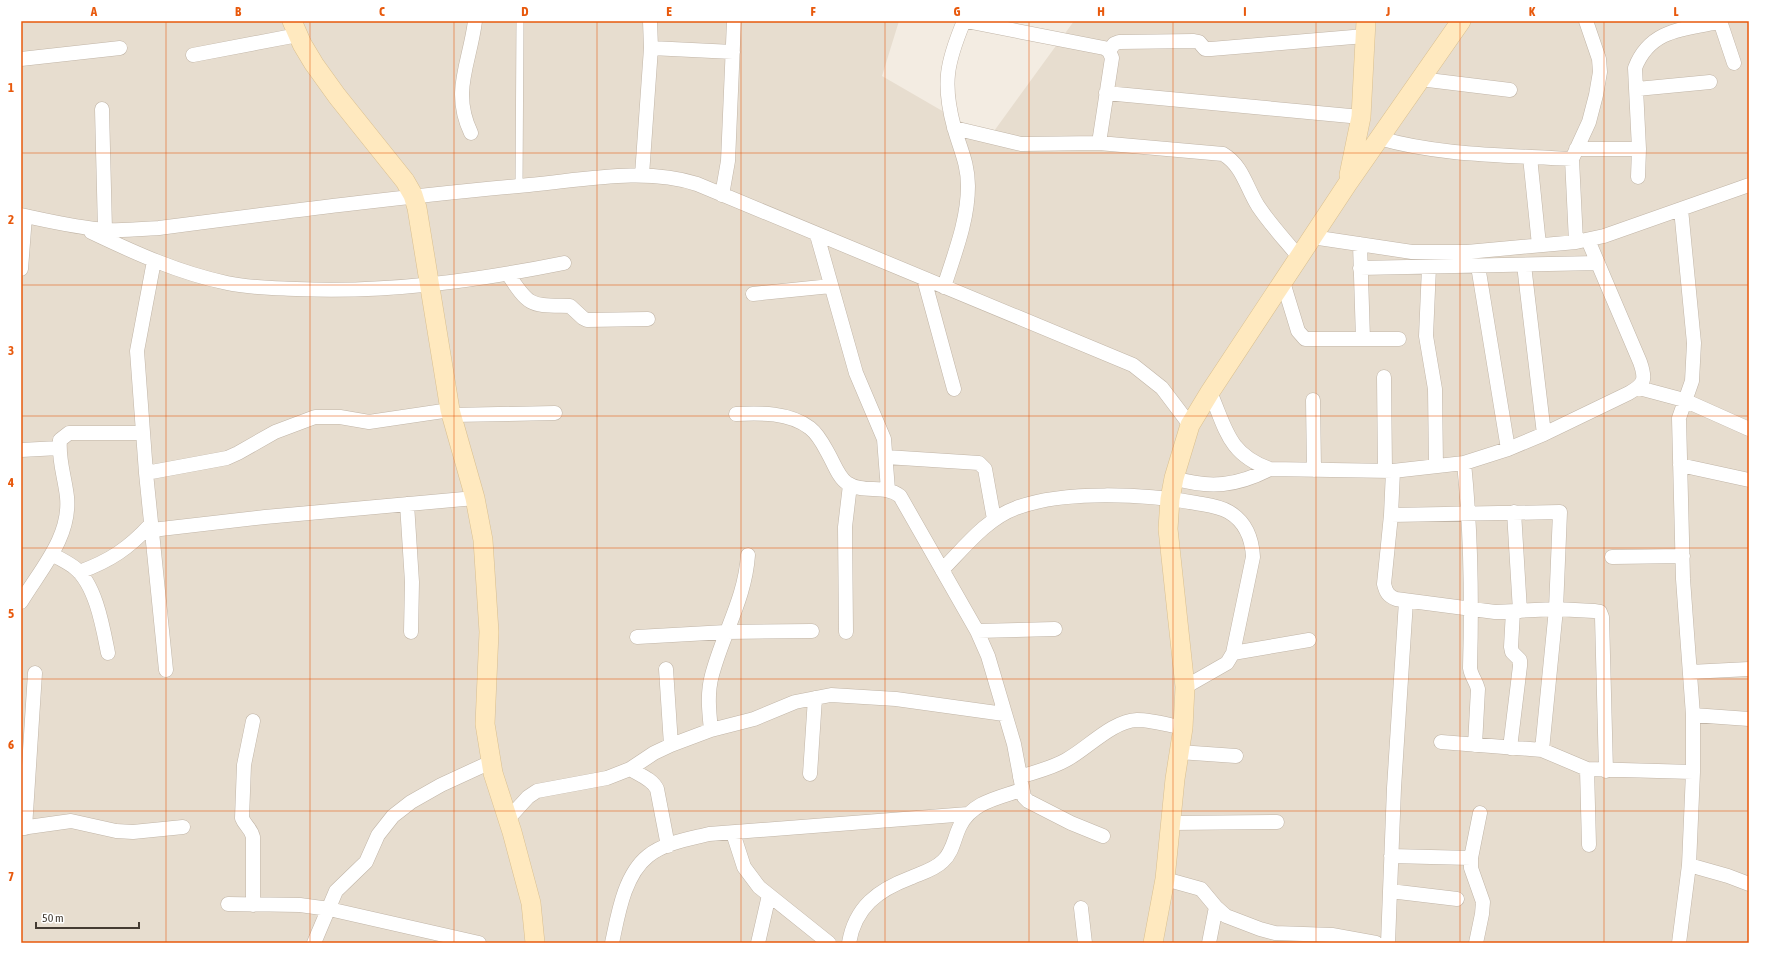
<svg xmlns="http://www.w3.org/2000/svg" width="1770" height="964" font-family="'Asap Condensed',sans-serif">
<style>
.residential{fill:#e7ddcf}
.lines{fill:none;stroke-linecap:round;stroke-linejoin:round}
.lane-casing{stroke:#c1b5a7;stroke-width:8}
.street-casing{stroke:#c1b5a7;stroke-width:15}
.secondary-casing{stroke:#d9bf8f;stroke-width:20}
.lane{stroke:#fff;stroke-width:7}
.street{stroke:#fff;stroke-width:14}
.secondary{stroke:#ffe9bf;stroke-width:19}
.grid{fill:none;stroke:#e8590c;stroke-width:1;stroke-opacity:0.55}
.neatline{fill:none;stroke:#e8590c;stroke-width:1.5}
.grid-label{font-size:13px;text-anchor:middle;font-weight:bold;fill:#e8590c}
</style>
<rect width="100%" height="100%" fill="#f3ece2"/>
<!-- residential -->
<path class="residential" d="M21,21H899L882,76L989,138L1074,21H1749V943H21Z"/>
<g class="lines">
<!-- lane casing -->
<g class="lane-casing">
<path id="lane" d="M519,186L520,21"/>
</g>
<!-- street casing -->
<g class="street-casing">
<path id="street" d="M966,21L1104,48L1109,51L1112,58L1099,143
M1720,21L1734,63
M651,48L733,52
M1109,51L1114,44L1119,42L1194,41L1199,42L1205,49H1211L1365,36
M193,55L298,35
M21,59L120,48
M1420,79L1510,90
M1637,89L1710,82
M1106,93L1361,117
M102,109L105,230
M954,128L1021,144L1099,143L1223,154C1243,166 1246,187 1258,206C1270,224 1285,240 1299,257
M471,133C451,91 470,63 475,21
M1379,138C1441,156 1507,155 1572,159
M1576,149H1639
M1530,157L1539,245
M642,175L651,48L650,21
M1638,177L1639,149L1635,68C1650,29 1684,29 1720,22
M722,195L728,161L734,21
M21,215C49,221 78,228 107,230C124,231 142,229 159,228C282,212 405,196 529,185C583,180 645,167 697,184L1133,365L1162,388L1190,425
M91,232C135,253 179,273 227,283C249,288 273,288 296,289C387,293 475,281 564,263
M817,235L856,373L884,439L888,490
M1312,237L1412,252H1467L1576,242L1604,236L1749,185
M1576,242L1572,159L1589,122L1596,95L1600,72L1599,59L1586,21
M1360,244L1363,339
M154,261L137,351L146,473L166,670
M1524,265L1544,434
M1478,266L1508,449
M1429,267L1426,336L1435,389L1436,466
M1360,268L1598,263
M21,269L25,216
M508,274C530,308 531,305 570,306L583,318L587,320L648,319
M924,279L954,389
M1283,282L1298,331L1305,339H1399
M944,287C954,255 968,221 968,186C968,163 960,149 954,127C942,83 947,62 964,21
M753,294L831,286
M1384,377L1385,471
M1639,388L1684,400L1749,429
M1210,392C1226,429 1228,454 1270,469L1393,471L1464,463L1508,449L1544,434L1629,393C1645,384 1646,379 1640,362L1588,240
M1313,400L1314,470
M736,414C761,413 789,412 810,428C819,435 824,446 829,455C834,464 839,478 847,483C863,494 885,484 900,496L977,631L988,656L1014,744L1024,797L1028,801L1071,823L1103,836
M452,415L555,413
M21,450L59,448
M886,457L979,463L985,469L994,519
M1464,463C1471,531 1472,599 1470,668C1471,676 1476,681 1478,689L1475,745
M1680,465L1749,480
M1393,471L1391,515L1384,584C1386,592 1388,596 1396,599L1495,612L1556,609L1594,611L1600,612L1602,617L1606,771
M146,473L227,458L238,453L275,432L315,417H340L369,422L450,410
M1174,478C1210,489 1237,486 1270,469
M407,504L412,582L411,632
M1514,512L1520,611
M1391,515L1560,512L1556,609L1542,750
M152,530L265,517L475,498
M52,554C60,559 69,563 75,568C96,585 103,628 108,653
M1612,557L1683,556
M942,570C963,549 987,518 1016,508C1063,490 1146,494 1196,503C1207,505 1219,506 1229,512C1246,522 1252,538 1253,557L1233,653L1227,663L1185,687
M79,572C110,561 129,548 151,524
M21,602C40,570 71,537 67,497C65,478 58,459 60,440L69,433H142
M977,631L1055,629
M846,632L845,527L850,485
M637,637L726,632L812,631
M1233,653L1309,640
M666,669L671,745
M1690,672L1749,669
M1693,715L1749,719
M253,721L244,765L242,818C245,826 251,828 253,837V905
M711,730C709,711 707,693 712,675C723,633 745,599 748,555
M1441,742L1542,750L1587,769L1693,772
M1510,748L1520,666V660L1512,652L1511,647L1513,611
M1179,752L1236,756
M630,769C640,775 652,779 657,789L668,846
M1587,769L1589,845
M810,774L815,698
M1020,777C1035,772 1052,768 1066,760C1088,748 1112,721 1137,720C1152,720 1169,725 1183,728
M508,819L528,797L537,791L607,778L630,769L654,753L671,745L711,730L754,719L795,702L831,695L896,699L1004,714
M1171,823L1277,822
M21,828L71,821L116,831L133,832L183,827
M25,828L35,673
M733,833L744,867L759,887L829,943
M1391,856L1471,858
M1689,865L1728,876L1749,884
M1165,879L1201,889L1216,907L1226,916L1260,929L1275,933L1332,935L1376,943
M1390,891L1457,899
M228,904L300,905L329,909L479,943
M1081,908L1085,943
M314,943L336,891L366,862L378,835L393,816L411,802L441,785L491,762
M612,943C618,915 624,875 648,856C664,843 689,839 709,834L968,814
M758,943L769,895
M849,943C855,907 878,890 910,878C921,873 934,870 943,861C953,852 954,838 960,826C972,802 998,798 1021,790
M1209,943L1216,907
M1388,943L1394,788L1406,601
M1476,943L1482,914L1483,902L1471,868V858L1480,813
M1679,943L1689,865L1693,772V715L1683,579L1679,418L1692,381L1694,343L1681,209"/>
</g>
<!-- secondary casing -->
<g class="secondary-casing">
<path id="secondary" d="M292,21L302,44L314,64L337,96L405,181L413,195L417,208L450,410L475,498L483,540L489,632L485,724L493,773L512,832L531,903L535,943
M1349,175L1361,117L1366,21
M1153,943L1165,879L1175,779L1183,728L1185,687L1168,529L1170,499L1174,478L1190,425L1210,392L1348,183L1461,21"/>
</g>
<!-- lane -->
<use href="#lane" class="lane"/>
<!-- street -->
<use href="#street" class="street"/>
<!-- secondary -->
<use href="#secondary" class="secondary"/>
</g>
<!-- grid -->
<path class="grid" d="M166,21V943M310,21V943M454,21V943M597,21V943M741,21V943M885,21V943M1029,21V943M1173,21V943M1316,21V943M1460,21V943M1604,21V943M21,153H1749M21,285H1749M21,416H1749M21,548H1749M21,679H1749M21,811H1749"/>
<!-- border -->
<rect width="1770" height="964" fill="none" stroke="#ffffff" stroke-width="44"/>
<!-- scale -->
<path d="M36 922v6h103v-6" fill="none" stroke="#443b32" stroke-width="2"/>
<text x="42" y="922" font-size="12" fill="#443b32" stroke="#ffffff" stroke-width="3" paint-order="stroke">50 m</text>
<rect x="22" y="22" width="1726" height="920" class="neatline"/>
<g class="grid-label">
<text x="94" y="16">A</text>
<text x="238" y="16">B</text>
<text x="382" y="16">C</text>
<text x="525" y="16">D</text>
<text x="669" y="16">E</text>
<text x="813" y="16">F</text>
<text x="957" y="16">G</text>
<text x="1101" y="16">H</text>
<text x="1245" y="16">I</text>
<text x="1388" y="16">J</text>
<text x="1532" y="16">K</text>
<text x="1676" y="16">L</text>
<text x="11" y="92">1</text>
<text x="11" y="224">2</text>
<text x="11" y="355">3</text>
<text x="11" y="487">4</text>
<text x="11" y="618">5</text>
<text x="11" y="749">6</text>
<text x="11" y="881">7</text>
</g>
</svg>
